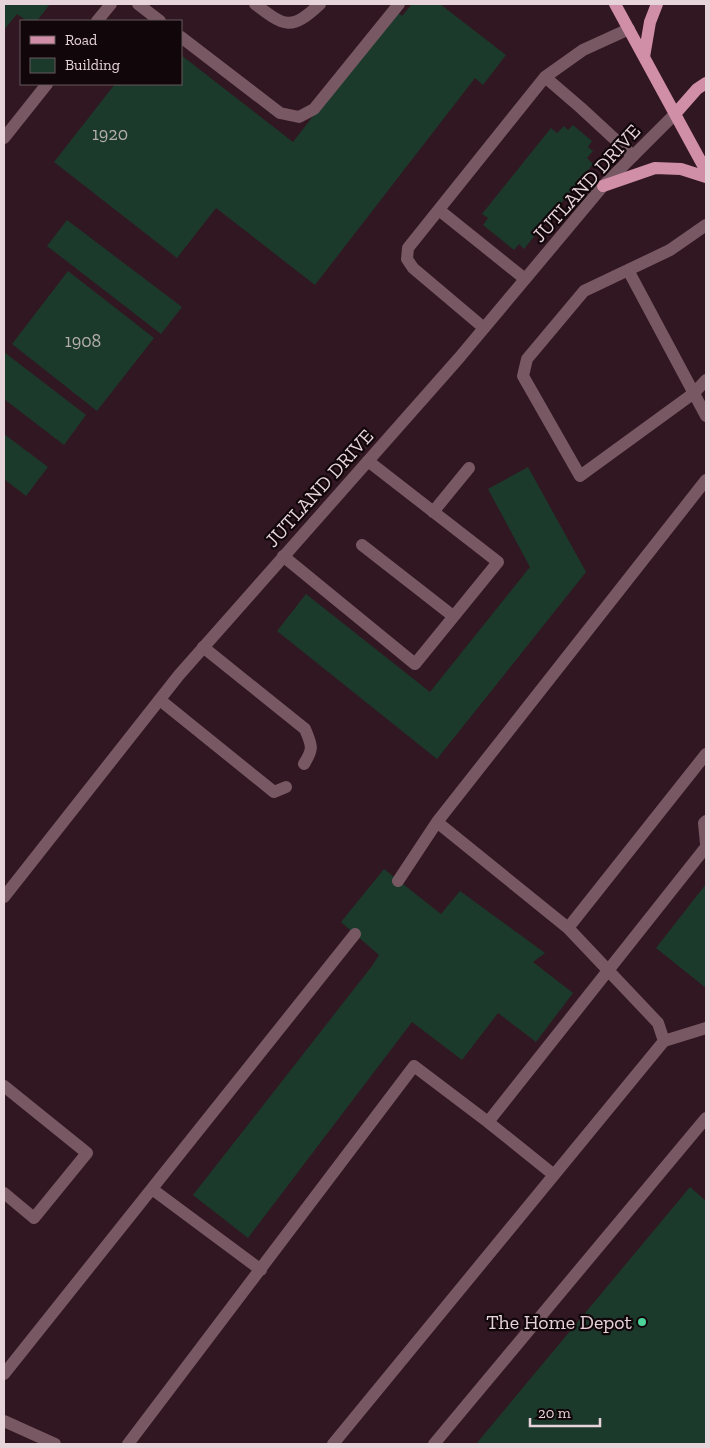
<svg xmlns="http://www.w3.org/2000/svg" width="710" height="1448" font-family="'Zilla Slab',serif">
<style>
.building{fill:#1c3a2c}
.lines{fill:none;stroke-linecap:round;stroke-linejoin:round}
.service{stroke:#785863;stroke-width:12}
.minor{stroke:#785863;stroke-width:12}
.primary{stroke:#d18fa7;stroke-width:12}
.poi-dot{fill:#4cd49b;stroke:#11060a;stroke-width:2}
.labels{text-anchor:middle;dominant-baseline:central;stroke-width:4.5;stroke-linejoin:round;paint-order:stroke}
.number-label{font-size:18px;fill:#b4aeae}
.street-label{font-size:20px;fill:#e7d4da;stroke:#11060a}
.poi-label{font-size:20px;fill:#e7d4da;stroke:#11060a;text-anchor:end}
</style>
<rect width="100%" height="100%" fill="#311721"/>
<!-- building -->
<path class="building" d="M4,4H50L37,21H27L17,14L4,30Z
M412,4H440L506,55L483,85L475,78L315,285L216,208L177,258L54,162L115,84H181V55L293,142L395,10L402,16Z
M573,125L592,141L588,147L593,151L587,158L593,164L524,249L519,244L514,250L483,225L488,218L482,214L551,128L557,133L564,126L568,130Z
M67,220L182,307L161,334L47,246Z
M68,271L154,338L97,411L12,344Z
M4,352L86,415L64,445L4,399Z
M4,434L48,467L26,496L4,479Z
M528,467L586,572L437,759L277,631L306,594L430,692L530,567L488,489Z
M384,869L441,914L460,891L545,953L533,962L573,993L536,1042L498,1013L462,1060L412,1022L248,1238L193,1195L372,966L379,955L341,922Z
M706,884V988L656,948Z
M690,1187L706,1201V1444H476Z"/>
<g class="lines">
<!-- service -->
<path class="service" d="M138,4L160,21
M255,4C285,27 291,31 320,4
M181,37L280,113L299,117L314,109L399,4
M545,77L581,108L633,156
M439,210L525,279
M706,225L670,250L584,291L527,359L523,376L580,476L694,393L706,380
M628,270L706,416
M484,328L413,268L407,259L408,248L545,77L583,50L629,29
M433,512L469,468
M362,545L453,616
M283,556L415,664L498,562L368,461
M203,647L305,729C312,746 314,748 304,764
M160,700L274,792L286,787
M706,821L704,823L706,844
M437,822L568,928L706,754
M398,881L437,822L706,480
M568,928L658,1023L664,1041
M4,1086L87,1153L34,1218L4,1193
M488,1122L706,847
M152,1189L261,1270
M4,1374L355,934
M4,1421L55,1444
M128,1444L414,1066L488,1122L554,1175
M333,1444L664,1041L706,1028
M434,1444L706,1118"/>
<!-- minor -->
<path class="minor" d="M97,21L111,4
M4,138L47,84
M4,897L179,675L459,358L603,186L675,114"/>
<!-- primary -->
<path class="primary" d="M615,4L706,171
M644,57L650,22L657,4
M675,114L697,89L706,83
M603,186L655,168L681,169L706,177"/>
</g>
<!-- markers -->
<circle class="poi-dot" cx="642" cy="1322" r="5"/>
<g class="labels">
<!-- number labels -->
<g class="number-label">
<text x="110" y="134">1920</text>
<text x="83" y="341">1908</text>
</g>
<!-- street labels -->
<g class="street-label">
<text transform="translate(586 183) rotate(-48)">JUTLAND DRIVE</text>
<text transform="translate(319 488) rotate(-48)">JUTLAND DRIVE</text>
</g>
<!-- poi labels -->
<g class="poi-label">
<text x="632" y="1322">The Home Depot</text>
</g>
</g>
<!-- border -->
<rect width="710" height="1448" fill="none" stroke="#e7d4da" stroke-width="10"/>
<!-- legend -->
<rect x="20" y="20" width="162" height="65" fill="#11060a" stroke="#67585d"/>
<rect x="30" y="36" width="25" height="8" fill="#d18fa7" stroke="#67585d"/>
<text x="65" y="45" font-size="15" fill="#e7d4da">Road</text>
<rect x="30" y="58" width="25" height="15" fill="#1c3a2c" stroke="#67585d"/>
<text x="65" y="70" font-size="15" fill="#e7d4da">Building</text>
<!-- scale -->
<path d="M530 1418v8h70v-8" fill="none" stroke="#e7d4da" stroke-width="2.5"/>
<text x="538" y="1418" font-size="15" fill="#e7d4da" stroke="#11060a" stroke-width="4" paint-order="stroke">20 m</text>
</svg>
